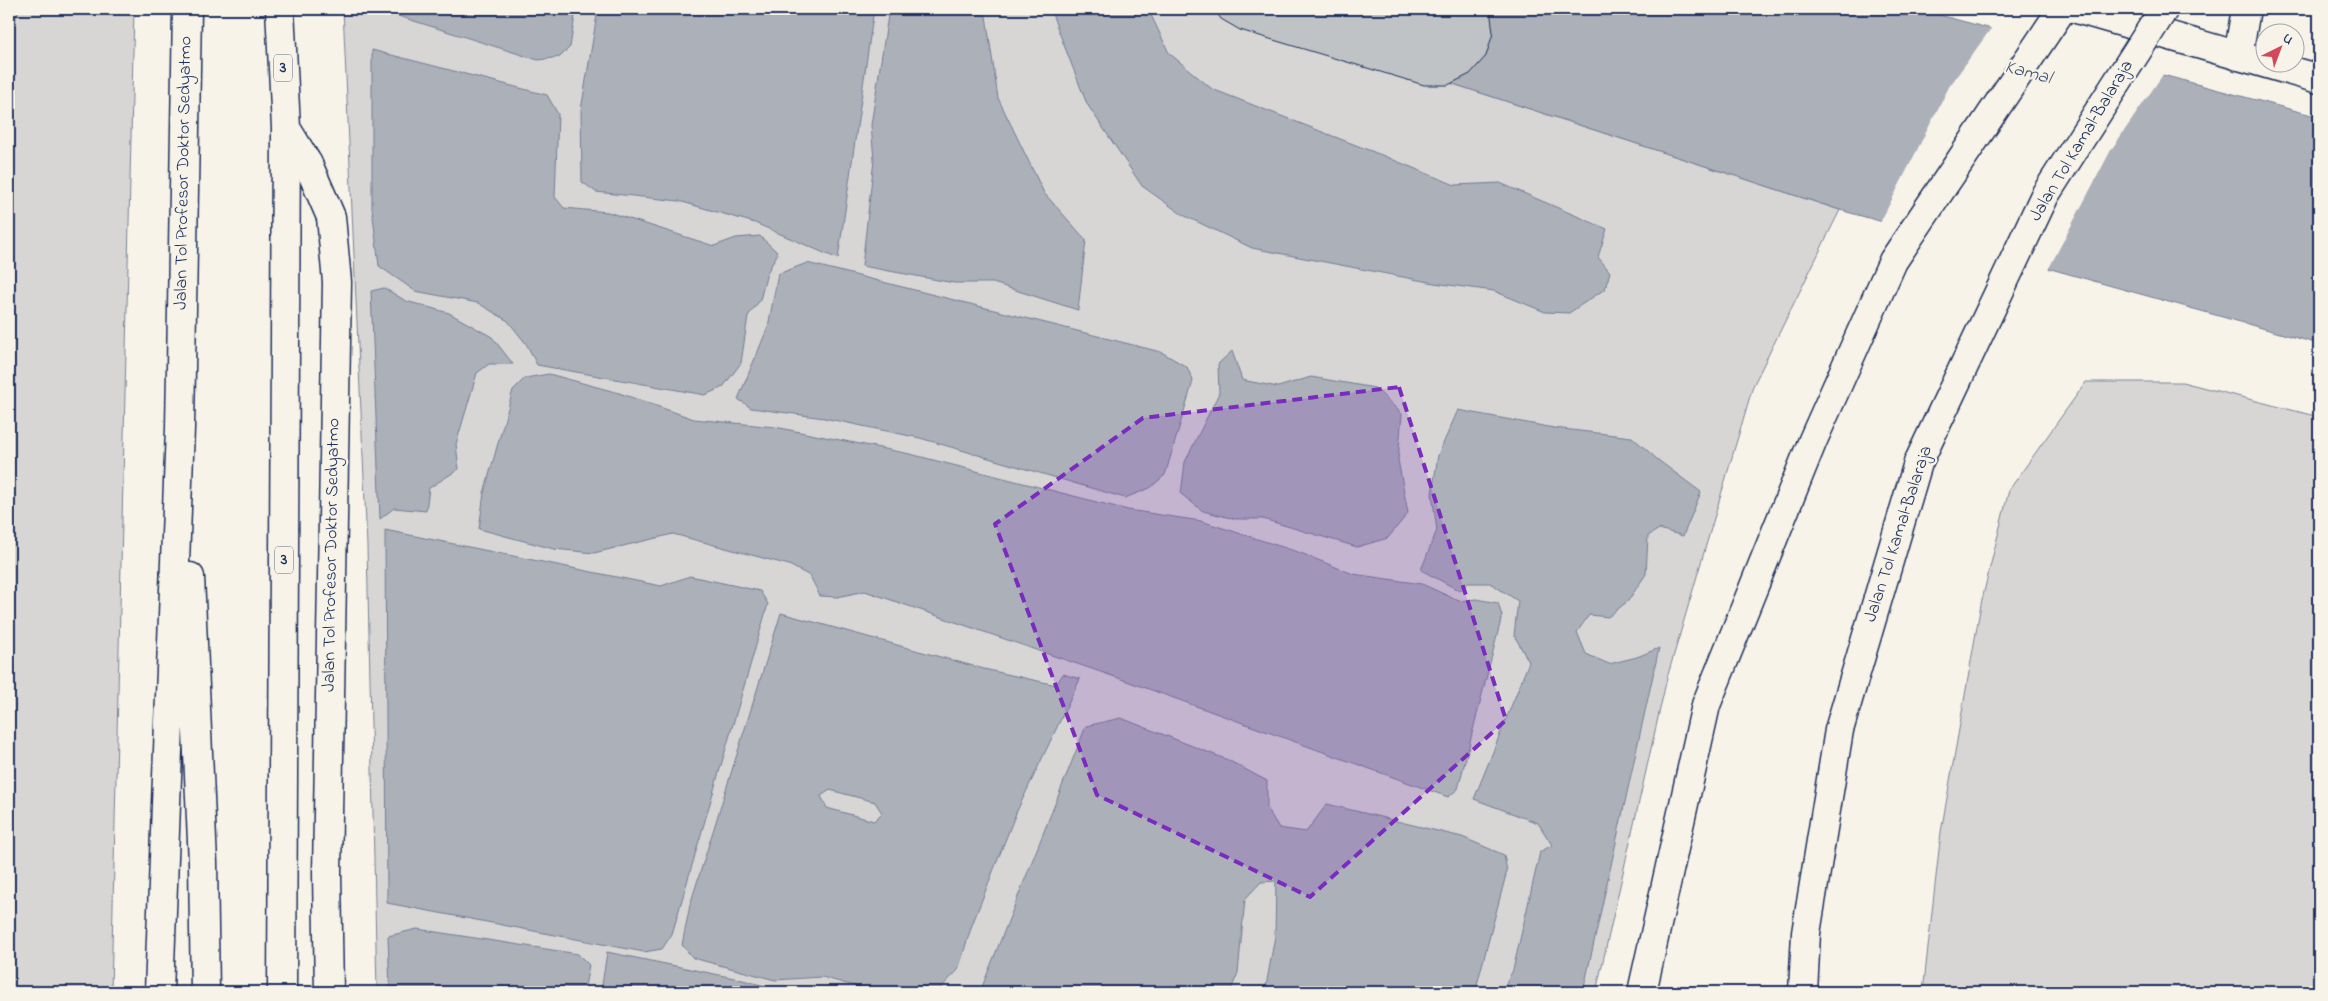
<svg xmlns="http://www.w3.org/2000/svg" width="2328" height="1001" font-family="'Indie Flower',sans-serif">
<style>
.green{fill:#d7d6d4;stroke:#798299}
.water{fill:#acb0b9;stroke:#727c95;fill-rule:evenodd}
.pier{fill:#f7f3e8}
.building{fill:#c0c3c5;stroke:#1b2f5e}
.lines{fill:none;stroke-linecap:round;stroke-linejoin:round}
.minor-casing{stroke:#1b2f5e;stroke-width:31}
.highway-casing{stroke:#1b2f5e;stroke-width:31}
.minor{stroke:#f7f3e8;stroke-width:28}
.highway{stroke:#f7f3e8;stroke-width:28}
.highway-bridge-casing{stroke:#1b2f5e;stroke-width:31;stroke-linecap:butt}
.highway-bridge{stroke:#f7f3e8;stroke-width:28}
.marked{fill:#7b2cbf;fill-opacity:0.2;stroke:#7b2cbf;stroke-width:4;stroke-dasharray:10 6;stroke-linejoin:round}
.labels{text-anchor:middle;dominant-baseline:central;stroke-width:4.5;stroke-linejoin:round;paint-order:stroke}
.shield{fill:#f7f3e8;stroke:#5d6a87;stroke-width:1}
.shield-label{font-size:16px;font-weight:bold;fill:#1b2f5e}
.street-label{font-size:18px;fill:#1b2f5e;stroke:#f7f3e8}
.water-label{font-size:19px;font-style:italic;fill:#465679;stroke:#f7f3e8}
</style>
<rect width="100%" height="100%" fill="#f7f3e8"/>
<filter id="ink" filterUnits="userSpaceOnUse"><feTurbulence type="fractalNoise" baseFrequency=".02" numOctaves="2"/><feDisplacementMap in="SourceGraphic" scale="10" xChannelSelector="R" yChannelSelector="G"/><feConvolveMatrix kernelMatrix="1 2 1 2 8 2 1 2 1" color-interpolation-filters="sRGB"/></filter>
<g filter="url(#ink)">
<!-- green -->
<path class="green" d="M19,9H134L111,992H9V37Z
M343,9H1223L1840,210L1753,386L1667,678L1596,992H377L367,546Z
M2086,382H2182L2319,417V992H1923L1941,832L1981,604L2009,490Z"/>
<!-- water -->
<path class="water" d="M376,9H576L570,47L560,57L538,60Z
M598,9H874L838,259L755,223L679,201L596,192L582,182L581,110Z
M889,9H966L986,16L998,98L1044,193L1086,240L1078,310L993,283H954L862,266L874,160L871,125Z
M1050,9H1150L1151,15L1169,53L1212,89L1384,156L1455,185L1500,183L1607,229L1598,257L1610,272L1605,289L1569,313L1545,312L1494,291L1434,283L1252,248L1183,215L1142,186L1087,104Z
M1223,9H1917L2319,117V344L1840,210Z
M372,50L547,95L558,114L555,197L564,208L608,212L714,246L736,238L760,236L778,253L767,273L760,300L748,316L741,363L723,387L705,395L537,365L527,345L508,321L478,303L415,291L379,266L372,208Z
M807,263L1161,352L1187,367L1193,381L1165,475L1150,488L1125,498L920,438L824,418L751,408L738,399L768,327L778,274Z
M384,288L406,301L449,313L492,337L513,364H489L477,373L456,444L459,469L429,488L426,511L394,508L380,519L371,291Z
M1232,351L1242,380L1278,387L1311,377L1375,388L1402,414L1398,460L1408,513L1388,538L1357,547L1263,519H1235L1203,511L1181,494L1185,462L1219,393L1218,364Z
M549,374L619,393L694,419L775,427L910,454L1128,510L1201,521L1298,552L1353,574L1422,584L1459,601L1476,599L1498,603L1502,616L1458,789L1448,797L1121,679L865,591L837,597L820,596L810,576L789,565L673,534L594,553L554,549L479,529L484,493L513,390L525,378Z
M1458,410L1554,428L1632,437L1658,460L1701,492L1683,536L1659,529L1648,536L1646,574L1628,601L1608,617L1589,615L1577,632L1586,654L1609,664L1637,657L1659,648L1583,992H1502L1513,970L1540,852L1552,845L1538,823L1474,799L1529,662L1514,635L1518,601L1490,583H1468L1460,591L1421,570L1437,530L1432,494L1438,455Z
M385,530L661,586L690,576L760,591L768,604L672,934L662,949L644,952L387,903Z
M781,613L984,669L1056,685L1063,674L1080,679L1016,813L972,925L958,970L937,992H876L822,977L775,980L693,958L682,945L690,905ZM830,790L875,802L882,813L874,821L827,808L821,796Z
M1121,718L1228,760L1267,781V808L1279,828L1306,832L1327,804L1462,837L1504,855L1507,871L1475,992H1265L1275,936L1276,881L1261,882L1245,899L1238,973L1230,992H980L1086,726Z
M417,929L578,954L589,965L584,992H390L388,936Z
M607,952L739,979L787,992H601Z"/>
<!-- pier -->
<path class="pier" d="M1992,27L2164,73L2111,150L2048,270L1880,223L1949,87Z"/>
<!-- building -->
<path class="building" d="M1214,9H1490L1493,33L1486,56L1470,74L1448,85H1424L1240,30L1221,19Z"/>
<g class="lines">
<!-- minor casing -->
<g class="minor-casing">
<path id="minor" d="M2077,9L2319,79
M2238,56L2246,9"/>
</g>
<!-- highway casing -->
<g class="highway-casing">
<path id="highway" d="M280,9L286,128L282,992
M286,128L308,164L331,217L337,282L327,874L329,992
M190,577L203,863L205,992
M159,992L180,428L187,9
M1642,992L1706,705L1813,440L1893,261L2062,9"/>
</g>
<!-- minor -->
<use href="#minor" class="minor"/>
<!-- highway -->
<use href="#highway" class="highway"/>
<!-- highway-bridge casing -->
<g class="highway-bridge-casing">
<path id="highway-bridge" d="M1803,992L1806,933L1839,730L1918,463L2045,195L2164,9"/>
</g>
<!-- highway-bridge -->
<use href="#highway-bridge" class="highway-bridge"/>
</g>
</g>
<!-- marked area -->
<path class="marked" d="M1399,387L1506,720L1310,897L1097,795L995,524L1143,418Z"/>
<g class="labels">
<!-- shield labels -->
<g class="shield">
<rect x="274" y="54.5" width="18" height="27" rx="4"/>
<rect x="275" y="546.5" width="18" height="27" rx="4"/>
</g>
<g class="shield-label">
<text x="283" y="68">3</text>
<text x="284" y="560">3</text>
</g>
<!-- street labels -->
<g class="street-label">
<text transform="translate(2082 141) rotate(-59)">Jalan Tol Kamal–Balaraja</text>
<text transform="translate(184 173) rotate(-89)">Jalan Tol Profesor Doktor Sedyatmo</text>
<text transform="translate(1899 534) rotate(-72)">Jalan Tol Kamal–Balaraja</text>
<text transform="translate(332 555) rotate(-89)">Jalan Tol Profesor Doktor Sedyatmo</text>
</g>
<!-- water labels -->
<g class="water-label">
<text transform="translate(2028 73) rotate(15)">Kamal</text>
</g>
</g>
<!-- margin -->
<rect width="2328" height="1001" fill="none" stroke="#f7f3e8" stroke-width="30"/>
<rect x="15" y="15" width="2298" height="971" fill="none" stroke="#1b2f5e" stroke-width="2" filter="url(#ink)"/>
<!-- north arrow -->
<g transform="translate(2280 48) rotate(42)"><circle r="24" fill="#f7f3e8" stroke="#9fa5b1"/>
<path d="M0-4L9 19L0 12L-9 19Z" fill="#d1495b"/>
<text y="-8" font-size="14" font-weight="bold" text-anchor="middle" fill="#1b2f5e">U</text>
</g>
</svg>
